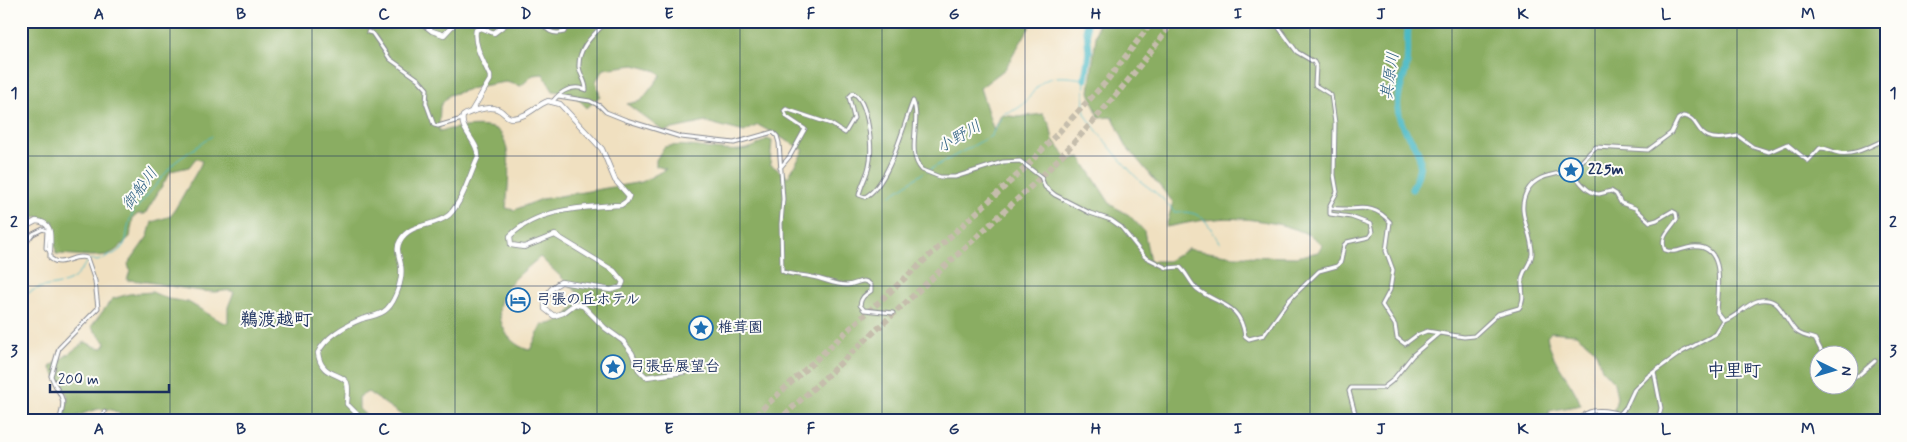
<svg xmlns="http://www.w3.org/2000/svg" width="1907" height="442" font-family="Mynerve,'Klee One',sans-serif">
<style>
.forest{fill:#8aad62;stroke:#526e60;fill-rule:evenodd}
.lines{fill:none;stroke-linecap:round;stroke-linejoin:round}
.stream{stroke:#4bb9c5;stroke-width:1}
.river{stroke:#4bb9c5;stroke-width:7}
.motorway-tunnel{stroke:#c5bdac;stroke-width:6;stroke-dasharray:6 3;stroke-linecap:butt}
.minor-casing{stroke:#86888f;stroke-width:5}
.tertiary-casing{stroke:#86888f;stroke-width:6}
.minor{stroke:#fff;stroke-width:3}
.tertiary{stroke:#fff;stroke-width:4.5}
.grid{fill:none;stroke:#1b2f5e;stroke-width:1;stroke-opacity:0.55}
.labels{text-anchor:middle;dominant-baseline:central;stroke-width:4;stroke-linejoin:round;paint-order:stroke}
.poi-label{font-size:15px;font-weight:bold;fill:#1b2f5e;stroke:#fdfcf7;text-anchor:start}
.water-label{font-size:16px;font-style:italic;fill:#2c5f82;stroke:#fdfcf7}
.quarter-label{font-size:18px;font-weight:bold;fill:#1b2f5e;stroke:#fdfcf7}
.neatline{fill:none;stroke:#1b2f5e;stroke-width:2}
.grid-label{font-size:16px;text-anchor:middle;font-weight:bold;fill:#1b2f5e}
</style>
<rect width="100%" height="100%" fill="#fdfcf7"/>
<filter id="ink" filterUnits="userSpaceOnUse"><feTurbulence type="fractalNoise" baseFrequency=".02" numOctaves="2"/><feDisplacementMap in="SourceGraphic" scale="10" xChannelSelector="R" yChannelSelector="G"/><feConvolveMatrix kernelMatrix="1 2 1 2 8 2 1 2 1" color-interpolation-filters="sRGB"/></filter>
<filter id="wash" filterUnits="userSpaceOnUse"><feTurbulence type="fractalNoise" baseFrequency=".0096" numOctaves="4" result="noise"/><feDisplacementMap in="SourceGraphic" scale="20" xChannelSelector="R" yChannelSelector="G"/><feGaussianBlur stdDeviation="1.12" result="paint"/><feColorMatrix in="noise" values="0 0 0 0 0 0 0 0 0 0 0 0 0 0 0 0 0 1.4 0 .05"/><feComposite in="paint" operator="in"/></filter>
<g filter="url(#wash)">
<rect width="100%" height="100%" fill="#f0e0c0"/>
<!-- forest -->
<path class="forest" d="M21,21H1033L1005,69L980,88L994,131L1001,115L1018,117L1043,114L1050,125L1053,140L1069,160L1080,157L1111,205L1129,215L1144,231L1150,261H1168L1188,249L1234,256L1297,257L1318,252L1322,245C1305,224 1242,216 1216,219C1199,220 1183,224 1166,227L1173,202L1126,146L1113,117L1099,118L1089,92L1098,21H1886V421H1611L1617,398L1614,382L1602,369L1595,349L1576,334L1551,332L1547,337C1553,366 1571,378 1581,405L1549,411L1550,421H410L368,392L359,397V409L372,421H114L120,414C100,401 83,416 64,421L68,396L50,367L85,342L96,347L103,348L106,343L91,327L112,299L129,294L152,292L168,299L188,302L222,322L228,323V307L234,292C227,289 221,292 214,292C185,291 156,281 127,280L130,271L128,264L148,236L152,222L171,216L200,166L202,161L196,158L189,167L171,171L145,214H138L133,218L130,237C124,242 118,250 111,253C101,259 70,254 56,254L53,226L37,216L21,226ZM634,65L657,71L661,75L641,101L627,104L663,131L706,122L744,132L758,125L804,150L788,177L770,164L772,141L767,139C762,142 755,147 750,148C724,156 692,141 664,147L656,160V166L666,169L642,182L542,199L514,210L506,208C508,191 515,134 493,128C476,124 456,128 439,131L440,106L449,95L481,86L506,82L521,86L533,75L543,74L553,91L573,94L587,108L600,96L596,81L604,69ZM540,257L581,296C569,313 564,323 542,325L530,350C522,349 510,341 506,333C486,296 515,279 540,257ZM1820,354H1850V384H1820Z"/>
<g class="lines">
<!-- stream -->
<path class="stream" d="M927,171L991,136L1004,113C1030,109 1029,89 1046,80C1058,74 1073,78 1085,79C1085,90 1082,103 1085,113C1089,123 1134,178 1144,184C1156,193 1165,199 1174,212C1203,211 1205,219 1219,242
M891,195L923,173
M21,298C42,282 49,289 69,281C80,276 82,265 91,259L97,261C141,246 118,235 135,210L175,162L212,136"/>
<!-- river -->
<path class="river" d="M1409,21C1406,35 1409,49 1407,63C1405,79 1396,92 1398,108C1401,145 1435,143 1412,189
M1085,79L1089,52L1086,21"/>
</g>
</g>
<g filter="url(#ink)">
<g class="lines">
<!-- motorway-tunnel -->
<path class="motorway-tunnel" d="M749,421L1024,169L1105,83L1153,21
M778,421L1039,179C1087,130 1133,78 1173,21"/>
<!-- minor casing -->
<g class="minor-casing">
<path id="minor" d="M541,21C547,31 552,35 564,32L570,21
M1274,21L1297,52L1314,62L1316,66L1315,85L1331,95L1335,123L1334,175L1337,192L1330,205L1331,208C1355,213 1370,199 1390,222L1386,251L1393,270L1390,290L1382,305L1395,325L1397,338L1405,344L1417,335L1427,331L1464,337L1474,336L1498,314L1519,308C1526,300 1521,289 1522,279C1523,270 1531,264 1532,254C1533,232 1515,213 1527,191C1538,172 1557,177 1574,168C1582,163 1588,153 1596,147L1648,150L1671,133L1678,119L1683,116C1705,118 1689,147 1738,136L1753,147L1769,152L1787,144L1808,161L1820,148C1827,148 1829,150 1835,152C1852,158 1872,145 1886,139
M368,32L372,33L390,59L418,79L427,89L426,103L434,125L438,126L462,119
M558,96L590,101L600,106L606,112L626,120L681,137L734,143L773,132L777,136L779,143L783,199L781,224L782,271C792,276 802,274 812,277C824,279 835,285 847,285C857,285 862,276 871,285V291C865,295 861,297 860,305L864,310L893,313
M553,101C561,91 573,84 586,90C586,80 580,76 579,67C578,46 594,35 607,21
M913,101C922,121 905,152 922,170L940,177H955L1003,162L1020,161L1041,177L1045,187L1055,195L1090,213L1111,220L1121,227L1145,257L1167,268L1180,267C1187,273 1190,283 1197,289C1219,306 1240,302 1245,336L1249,339L1264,335L1289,300L1319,271L1337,266L1341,261L1344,245L1347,242L1369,237L1372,232L1370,224L1351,217L1330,214V207
M780,168L790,156L805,129L787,117L784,111L786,109L831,124L845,133L854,118L849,97L853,93C869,101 873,150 869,166C867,176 861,185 859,195L865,197C890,184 903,125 913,101
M1571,170C1577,178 1587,194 1599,194C1603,193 1607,192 1611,191L1616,194L1621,203L1635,208L1650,222L1657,220L1672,211L1676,213L1677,219C1670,230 1659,237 1665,250C1674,254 1683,248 1692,247C1727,243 1718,291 1717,312L1724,321
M21,249L33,234L43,229L47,231L46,248L50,251V258C63,269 72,253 87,258L95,281L98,308L59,348L51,376C59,398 68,394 59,421
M1724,321C1737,317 1745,305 1757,301C1780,294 1783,317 1794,329C1799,336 1808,336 1815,339L1823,354
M1654,372L1661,408L1658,421
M1850,378L1859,375L1875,361
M103,421L101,419L104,412
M1357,421L1349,391L1351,388H1383L1392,381L1413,355L1438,334
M1584,421L1583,416C1592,407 1609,411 1620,414L1626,407L1634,390L1648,376L1682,352L1716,334L1724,321"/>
</g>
<!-- tertiary casing -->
<g class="tertiary-casing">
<path id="tertiary" d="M419,21L432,31L444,35L457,21
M471,112L490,80V76C484,62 473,45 476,30L481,28L494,33L510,21
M21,229L36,221C54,222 50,237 50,251
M364,421L347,404C347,398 349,389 347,383C342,372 321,378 318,353C325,337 346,325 362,319C371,316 380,316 387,309C396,300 403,279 401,266C400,257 395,249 400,241C410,222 433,228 449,215C463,201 470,174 478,157C479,142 459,130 463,116C470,111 489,106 497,109C504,111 506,119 513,118C528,117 535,106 548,101L560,104L602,149L615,180L629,196L627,201L621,205C585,207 538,208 510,236L511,245L524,247L555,235L614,271L623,282L621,287L611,290L561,282C550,288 544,297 545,309L554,316L563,313L575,304L583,306L605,328L623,341L632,353L639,370L646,377L684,372"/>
</g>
<!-- minor -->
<use href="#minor" class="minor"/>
<!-- tertiary -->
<use href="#tertiary" class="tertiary"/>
</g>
</g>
<!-- grid -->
<path class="grid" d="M170,21V421M312,21V421M455,21V421M597,21V421M740,21V421M882,21V421M1025,21V421M1167,21V421M1310,21V421M1452,21V421M1595,21V421M1737,21V421M21,156H1886M21,286H1886"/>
<!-- icons -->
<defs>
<g id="sight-ring" transform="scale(1.25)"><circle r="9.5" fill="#fdfcf7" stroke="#1f6fb2" stroke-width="1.5"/><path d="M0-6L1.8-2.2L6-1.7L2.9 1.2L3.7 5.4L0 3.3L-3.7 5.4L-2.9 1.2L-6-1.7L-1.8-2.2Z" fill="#1f6fb2"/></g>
<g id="hotel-ring" transform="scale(1.25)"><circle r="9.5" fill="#fdfcf7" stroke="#1f6fb2" stroke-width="1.5"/><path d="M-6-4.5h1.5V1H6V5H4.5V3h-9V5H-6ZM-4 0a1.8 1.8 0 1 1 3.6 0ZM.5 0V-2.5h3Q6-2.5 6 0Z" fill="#1f6fb2"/></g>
</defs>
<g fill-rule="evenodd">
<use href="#sight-ring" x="1571" y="170"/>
<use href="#hotel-ring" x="518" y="300"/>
<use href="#sight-ring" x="701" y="328"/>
<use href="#sight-ring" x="613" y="367"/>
</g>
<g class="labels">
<!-- poi labels -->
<g class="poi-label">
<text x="1588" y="170">225m</text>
<text x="536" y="300">弓張の丘ホテル</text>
<text x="718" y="328">椎茸園</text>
<text x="630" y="367">弓張岳展望台</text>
</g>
<!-- water labels -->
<g class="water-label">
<text transform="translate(1390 76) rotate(-81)">其原川</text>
<text transform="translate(959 137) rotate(-30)">小野川</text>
<text transform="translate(140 189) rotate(-53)">御船川</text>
</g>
<!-- quarter labels -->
<g class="quarter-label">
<text x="276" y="320">鵜渡越町</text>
<text x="1734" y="371">中里町</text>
</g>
</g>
<!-- margin -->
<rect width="1907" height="442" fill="none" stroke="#fdfcf7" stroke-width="55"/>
<!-- north arrow -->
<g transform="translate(1834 370) rotate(95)"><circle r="24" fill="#fdfcf7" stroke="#a3aaba"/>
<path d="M0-4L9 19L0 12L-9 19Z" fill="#1f6fb2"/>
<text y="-8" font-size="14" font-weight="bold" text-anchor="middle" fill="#1b2f5e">N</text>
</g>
<!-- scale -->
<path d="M50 384v8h119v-8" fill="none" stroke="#1b2f5e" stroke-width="2.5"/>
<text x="58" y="384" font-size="15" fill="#1b2f5e" stroke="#fdfcf7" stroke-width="4" paint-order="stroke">200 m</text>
<rect x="28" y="28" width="1852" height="386" class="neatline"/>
<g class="grid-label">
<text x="99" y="19">A</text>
<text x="241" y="19">B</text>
<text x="384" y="19">C</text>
<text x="526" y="19">D</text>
<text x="669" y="19">E</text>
<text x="811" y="19">F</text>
<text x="954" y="19">G</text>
<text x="1096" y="19">H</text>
<text x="1238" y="19">I</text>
<text x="1381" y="19">J</text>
<text x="1523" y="19">K</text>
<text x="1666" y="19">L</text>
<text x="1808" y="19">M</text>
<text x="14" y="98">1</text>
<text x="1893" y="98">1</text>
<text x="14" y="227">2</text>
<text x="1893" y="227">2</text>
<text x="14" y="356">3</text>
<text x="1893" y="356">3</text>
<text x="99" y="434">A</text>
<text x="241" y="434">B</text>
<text x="384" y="434">C</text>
<text x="526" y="434">D</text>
<text x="669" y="434">E</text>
<text x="811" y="434">F</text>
<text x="954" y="434">G</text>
<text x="1096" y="434">H</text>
<text x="1238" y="434">I</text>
<text x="1381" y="434">J</text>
<text x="1523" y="434">K</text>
<text x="1666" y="434">L</text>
<text x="1808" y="434">M</text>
</g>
</svg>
